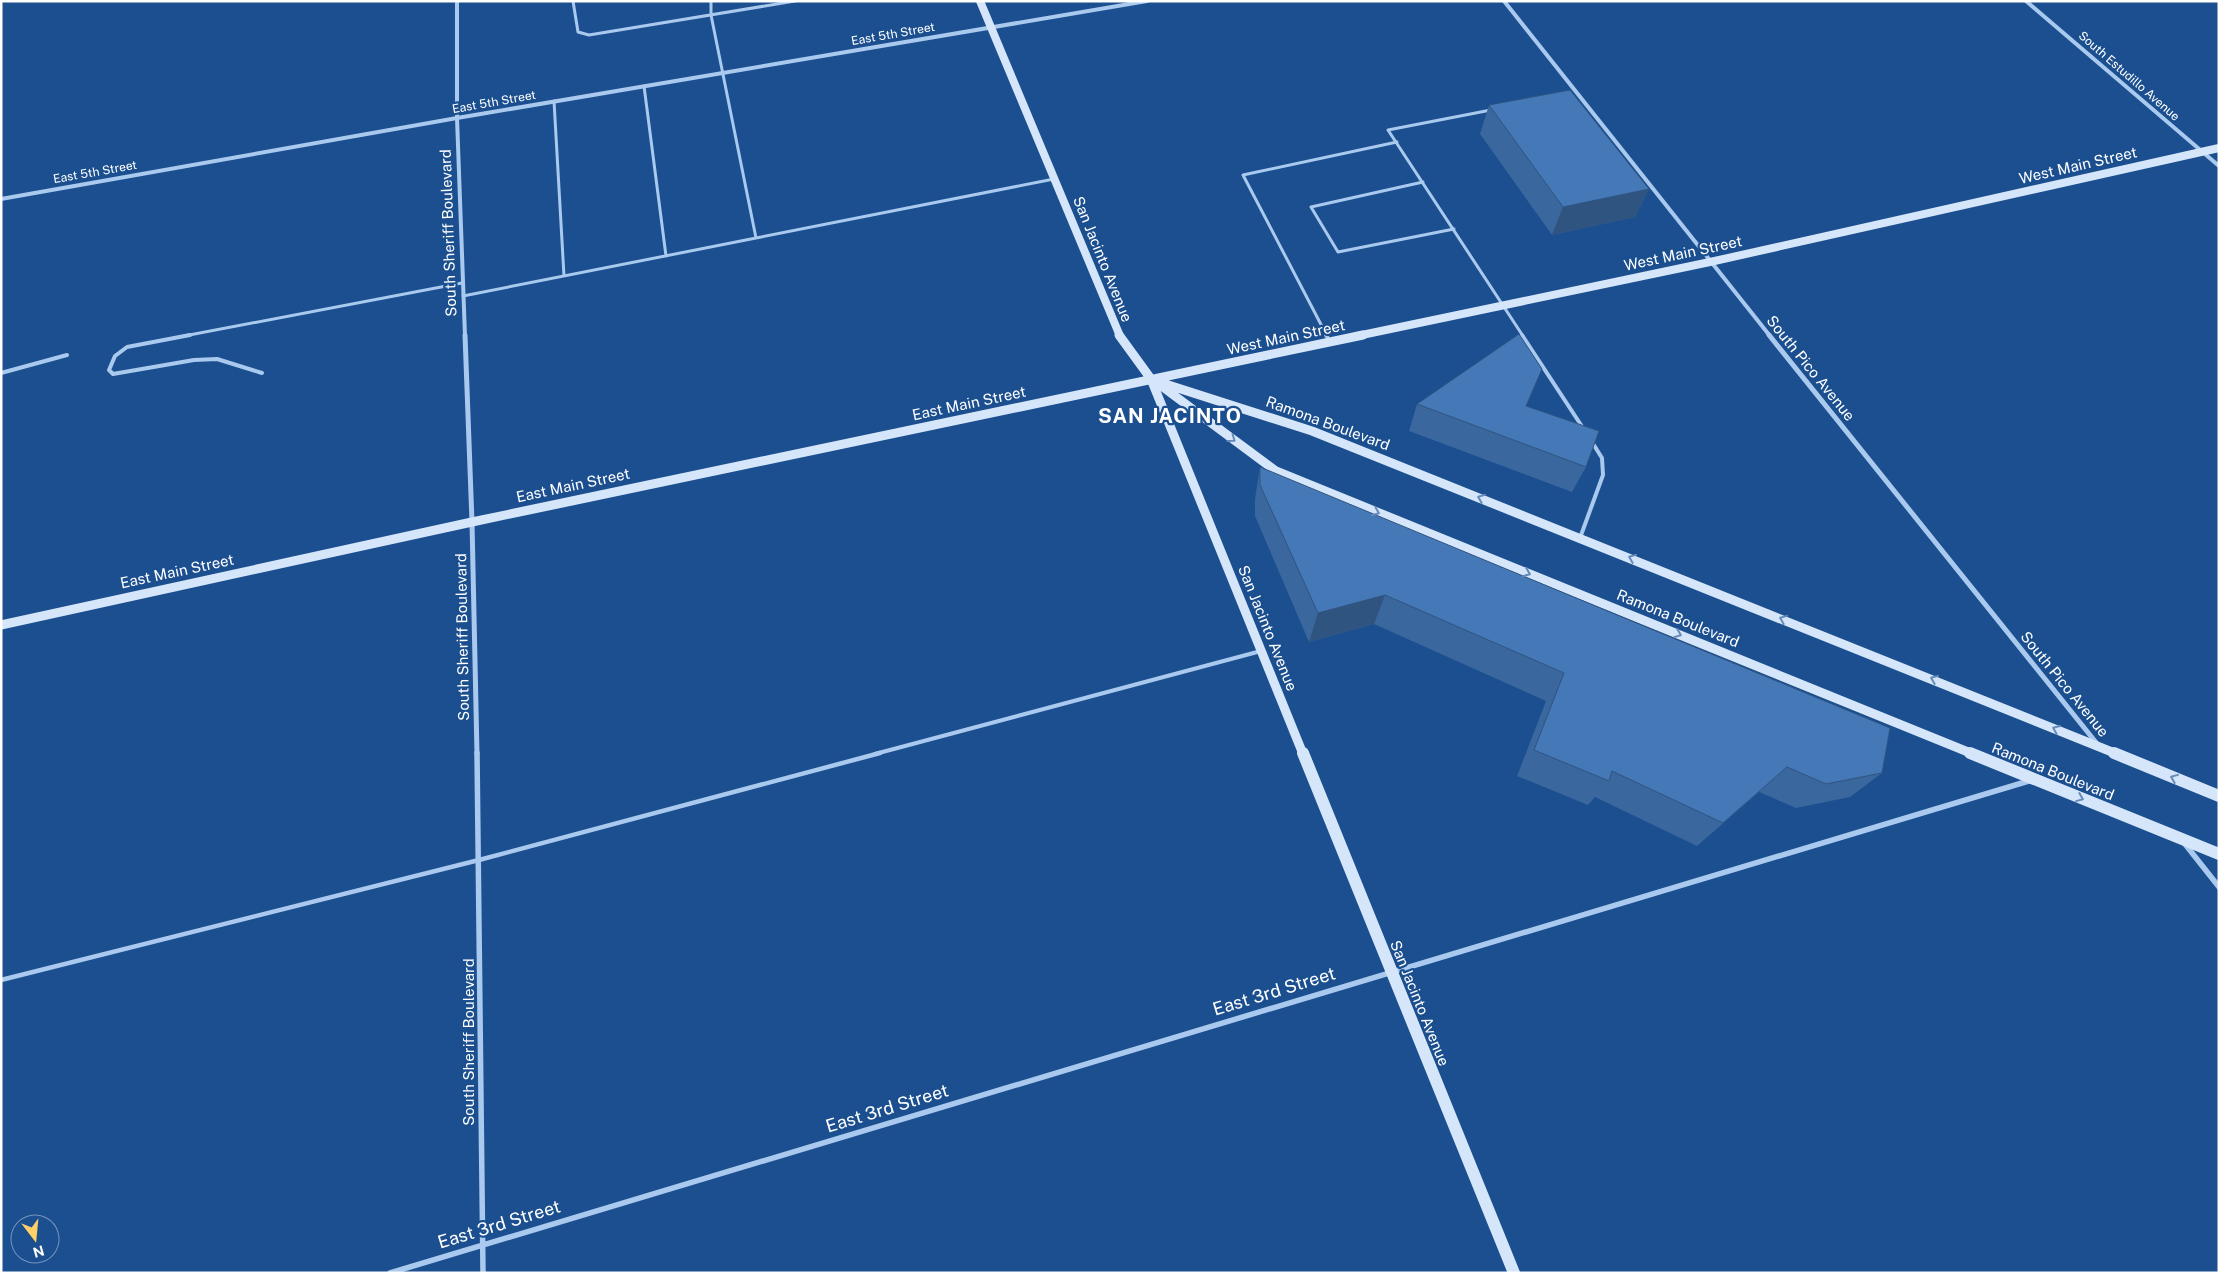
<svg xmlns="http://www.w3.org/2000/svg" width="2220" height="1274" font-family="'Public Sans',sans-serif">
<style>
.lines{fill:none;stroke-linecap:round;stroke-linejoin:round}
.lane-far2{stroke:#a9c9ee;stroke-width:3}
.lane-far1{stroke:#a9c9ee;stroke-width:4}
.lane{stroke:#a9c9ee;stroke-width:4.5}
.street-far2{stroke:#a9c9ee;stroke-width:4}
.street-far1{stroke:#a9c9ee;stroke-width:5}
.street{stroke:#a9c9ee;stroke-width:5.5}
.secondary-far2{stroke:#d6e6fa;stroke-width:8}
.secondary-far1{stroke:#d6e6fa;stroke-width:9}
.secondary{stroke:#d6e6fa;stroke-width:12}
.wall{fill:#3a679d}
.shaded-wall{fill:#305480}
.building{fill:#4478b7;stroke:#305480}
.oneway{stroke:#668bba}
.labels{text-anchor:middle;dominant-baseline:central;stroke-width:4.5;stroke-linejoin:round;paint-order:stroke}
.far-street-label{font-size:12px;fill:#fff;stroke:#1b4f8f}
.street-label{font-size:15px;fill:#fff;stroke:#1b4f8f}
.near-street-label{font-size:18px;fill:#fff;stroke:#1b4f8f}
.district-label{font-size:20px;font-weight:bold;letter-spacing:1px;fill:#fff;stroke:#1b4f8f}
</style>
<rect width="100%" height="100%" fill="#1b4f8f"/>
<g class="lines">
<!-- lane-far2 -->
<path class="lane-far2" d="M573,1L578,32L589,35L795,1
M644,86L666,256
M554,101L564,276
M1491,110L1388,130L1523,336
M1423,182L1311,207L1338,252L1454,229
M756,238L1054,179
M463,296L756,238L711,15V1
M184,336L462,283
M1327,336L1243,175L1397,142"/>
<!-- lane-far1 -->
<path class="lane-far1" d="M190,335L127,347L115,356L109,370L113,374L194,360L217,359L262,373
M1326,335L1330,342
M1522,335L1583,428
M1,373L67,355
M1580,538L1603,475L1602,458L1592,442
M875,754L1261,651"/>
<!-- lane -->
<path class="lane" d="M1,980L479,860L880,753"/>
<!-- street-far2 -->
<path class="street-far2" d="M457,1V118L465,336
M1504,1L1770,336
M2026,1L2219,166
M1,199L457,118L1147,1"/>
<!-- street-far1 -->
<path class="street-far1" d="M465,335L472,522L477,754
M1769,335L2098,745"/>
<!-- street -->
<path class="street" d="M477,753L483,1273
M2185,844L2219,887
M390,1273L2032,780"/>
<!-- secondary-far2 -->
<path class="secondary-far2" d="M980,1L1120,336
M1357,336L1710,262L2219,148"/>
<!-- secondary-far1 -->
<path class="secondary-far1" d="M1119,335L1151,379L1303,754
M1152,379L1276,471L1973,754
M1159,382L1312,431L2117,754
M1,625L472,522L1363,335"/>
<!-- secondary -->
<path class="secondary" d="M1303,753L1514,1273
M1970,753L2219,854
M2114,753L2219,796"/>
</g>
<!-- wall -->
<path class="wall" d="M1489,105L1649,189L1635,217L1552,235L1480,134Z
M1417,404L1526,406L1586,467L1572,492L1409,431Z
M1260,467L1882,773L1850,797L1796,808L1759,792L1697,846L1595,797L1588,805L1517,776L1546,701L1374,624L1309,642L1255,516V499Z"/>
<!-- shaded-wall -->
<path class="shaded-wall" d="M1649,189L1635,217L1552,235L1563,207Z
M1385,595L1374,624L1309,642L1318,613Z"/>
<!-- building -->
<path class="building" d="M1570,90L1649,189L1563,207L1489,105Z
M1519,334L1542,369L1526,406L1599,431L1586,467L1417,404Z
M1260,467L1890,728L1882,773L1826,784L1787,767L1723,823L1612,771L1609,781L1534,750L1564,673L1385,595L1318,613L1260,485Z"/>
<!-- one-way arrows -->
<defs><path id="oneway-chevron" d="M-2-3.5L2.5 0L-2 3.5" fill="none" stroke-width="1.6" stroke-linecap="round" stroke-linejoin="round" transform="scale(1.25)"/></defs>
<g class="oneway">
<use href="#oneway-chevron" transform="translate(1232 439) rotate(36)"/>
<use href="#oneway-chevron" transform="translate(1481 498) rotate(-158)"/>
<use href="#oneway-chevron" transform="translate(1376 512) rotate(22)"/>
<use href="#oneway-chevron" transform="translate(1632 558) rotate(-158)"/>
<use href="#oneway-chevron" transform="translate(1527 573) rotate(22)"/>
<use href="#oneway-chevron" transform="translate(1783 619) rotate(-158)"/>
<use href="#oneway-chevron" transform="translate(1678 634) rotate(22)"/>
<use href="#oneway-chevron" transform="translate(1934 679) rotate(-158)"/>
<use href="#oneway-chevron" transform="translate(2056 729) rotate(-157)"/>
<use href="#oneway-chevron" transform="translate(2174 778) rotate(-158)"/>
<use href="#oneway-chevron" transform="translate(2080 798) rotate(22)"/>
</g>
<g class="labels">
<!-- far-street labels -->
<g class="far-street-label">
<text transform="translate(893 34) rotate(-10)">East 5th Street</text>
<text transform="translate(2129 76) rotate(41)">South Estudillo Avenue</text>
<text transform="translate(494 102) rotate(-10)">East 5th Street</text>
<text transform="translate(95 172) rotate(-10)">East 5th Street</text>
</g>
<!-- street labels -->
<g class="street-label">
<text transform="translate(2078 165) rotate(-13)">West Main Street</text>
<text transform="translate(448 233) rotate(-92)">South Sheriff Boulevard</text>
<text transform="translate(1683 253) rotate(-12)">West Main Street</text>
<text transform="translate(1103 259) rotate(68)">San Jacinto Avenue</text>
<text transform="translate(1286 337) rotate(-12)">West Main Street</text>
<text transform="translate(1811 368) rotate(51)">South Pico Avenue</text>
<text transform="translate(969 403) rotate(-12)">East Main Street</text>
<text transform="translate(1328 423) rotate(20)">Ramona Boulevard</text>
<text transform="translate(573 485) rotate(-12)">East Main Street</text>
<text transform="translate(177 571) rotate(-12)">East Main Street</text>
<text transform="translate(1678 618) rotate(22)">Ramona Boulevard</text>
<text transform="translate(1268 628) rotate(68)">San Jacinto Avenue</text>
<text transform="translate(462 637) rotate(-91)">South Sheriff Boulevard</text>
<text transform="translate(2065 684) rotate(51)">South Pico Avenue</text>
<text transform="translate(2053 771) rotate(22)">Ramona Boulevard</text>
<text transform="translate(1420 1003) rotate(68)">San Jacinto Avenue</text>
<text transform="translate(468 1042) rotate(-90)">South Sheriff Boulevard</text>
</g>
<!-- near-street labels -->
<g class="near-street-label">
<text transform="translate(1274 991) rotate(-17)">East 3rd Street</text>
<text transform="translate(887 1108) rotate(-17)">East 3rd Street</text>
<text transform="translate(499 1224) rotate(-17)">East 3rd Street</text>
</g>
<!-- district labels -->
<g class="district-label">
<text x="1170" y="416">SAN JACINTO</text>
</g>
</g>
<!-- border -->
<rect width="2220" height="1274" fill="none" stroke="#ffffff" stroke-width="5"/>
<!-- north arrow -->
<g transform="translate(35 1239) rotate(164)"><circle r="24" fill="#1b4f8f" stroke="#7695bc"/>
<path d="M0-4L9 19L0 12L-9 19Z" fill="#ffd166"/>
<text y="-8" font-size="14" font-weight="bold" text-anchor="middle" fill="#ffffff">N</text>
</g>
</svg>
